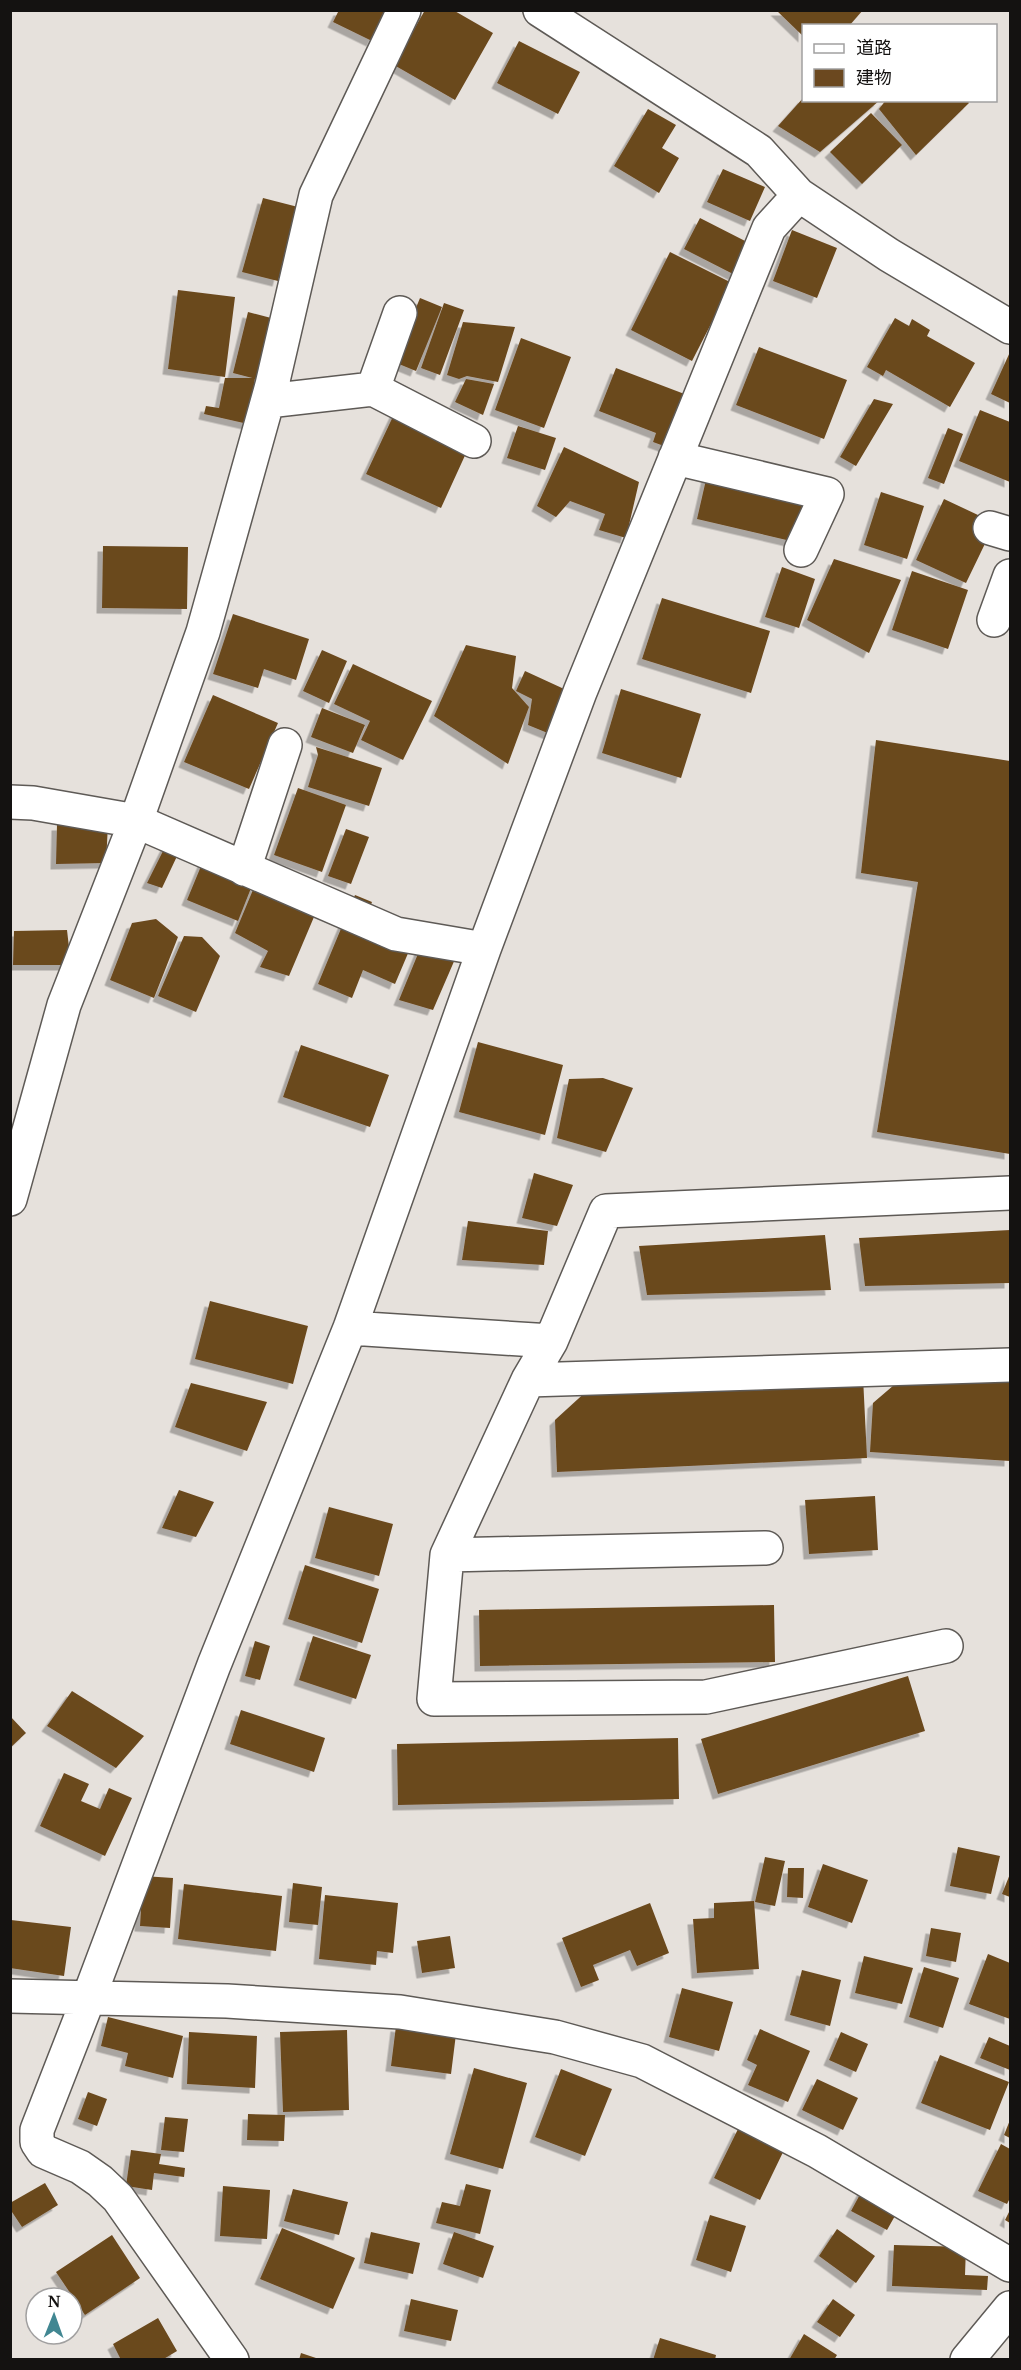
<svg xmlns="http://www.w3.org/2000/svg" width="1021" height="2370" font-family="'Noto Serif','Noto Sans JP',serif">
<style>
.building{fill:#6b481f;filter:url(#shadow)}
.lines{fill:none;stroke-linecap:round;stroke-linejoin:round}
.street-casing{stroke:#5e5a56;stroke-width:36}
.street{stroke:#fff;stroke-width:33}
</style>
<defs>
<filter id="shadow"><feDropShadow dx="-5.5" dy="5.5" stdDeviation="0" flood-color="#0004"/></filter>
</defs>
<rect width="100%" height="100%" fill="#e6e1dc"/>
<!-- building -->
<path class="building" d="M339,10H388L372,41L333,22Z
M425,10H453L493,33L455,100L394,65Z
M776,10H863L849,26H804V37Z
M519,41L580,72L558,114L497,83Z
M804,97V100H880L820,152L778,126Z
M886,100H967L969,103L916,155L879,109Z
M648,109L676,125L662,148L679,158L659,193L614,166Z
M871,113L902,145L862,184L830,152Z
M723,169L765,187L750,221L707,202Z
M263,198L298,207L278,281L242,272Z
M700,218L751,244L735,275L684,249Z
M792,230L837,248L817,298L773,281Z
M670,252L732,283L692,361L631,330Z
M178,290L235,297L225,377L168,369Z
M420,298L442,307L416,371L394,362Z
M444,303L464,310L440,375L421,368Z
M248,312L275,319L260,380L233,373Z
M895,318L909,326L912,319L930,330L927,336L975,363L950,407L886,370L883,376L867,367Z
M463,322L515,327L498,382L467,376L459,379L447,375Z
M521,338L571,357L544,428L495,410Z
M759,347L847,380L824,439L736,405Z
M1010,352V403L991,394Z
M616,368L695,398L675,450L653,442L656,433L599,411Z
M225,378H255L248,424L204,414L206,406L219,408Z
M466,379L494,384L483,415L455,402Z
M404,393L478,427L441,508L366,474Z
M874,399L893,404L856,466L840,457Z
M980,410L1010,422V482L959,461Z
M518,426L556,438L545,470L507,458Z
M948,428L963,434L944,484L928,478Z
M564,447L639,482L626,538L599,530L605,514L570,501L556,517L537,506Z
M708,471L807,495L795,542L697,519Z
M881,492L924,506L907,559L864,545Z
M944,499L995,523L966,583L916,560Z
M103,546L188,547L187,609L102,608Z
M834,559L901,580L869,653L807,620Z
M782,567L815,579L799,628L765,617Z
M912,571L968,590L948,649L892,630Z
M662,598L770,631L751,693L642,659Z
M233,614L309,639L296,680L264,669L258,688L213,674Z
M466,645L516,656L512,688L529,707L508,764L434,716Z
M322,650L347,661L329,703L303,691Z
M353,664L432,701L403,760L361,740L370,721L334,704Z
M525,671L575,694L555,736L528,725L532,699L516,691Z
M621,689L701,714L681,778L602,753Z
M213,695L278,723L249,789L184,762Z
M322,708L365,725L353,753L311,737Z
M876,740L1010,761V1154L877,1132L918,882L861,873Z
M316,747L382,768L369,806L308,787L318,755Z
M298,788L346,805L322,872L274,855Z
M108,824L106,863L56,864L57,825Z
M346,829L369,837L351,884L328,876Z
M211,842L261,863L238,921L187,900Z
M166,845L179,852L162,888L147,883Z
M255,885L322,898L289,976L260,967L268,951L235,933Z
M355,895L372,902L363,925L374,929L382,910L420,925L395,984L363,970L352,998L318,984Z
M156,919L178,937L154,998L110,980L132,923Z
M429,927L465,936L433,1010L399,1000Z
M67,930L71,965H13L14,931Z
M184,936L202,937L220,956L196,1012L158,996Z
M478,1042L563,1065L545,1135L459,1112Z
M301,1045L389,1075L370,1127L283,1097Z
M603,1078L633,1088L606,1152L557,1138L569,1079Z
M534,1173L573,1185L557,1226L522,1218Z
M468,1221L548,1231L544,1265L462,1260Z
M1010,1230V1283L865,1286L859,1238Z
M825,1235L831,1290L647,1295L639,1246Z
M210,1301L308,1326L293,1384L195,1359Z
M1010,1373V1461L870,1452L873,1403L901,1379Z
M863,1377L867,1458L557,1472L555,1420L589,1389Z
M191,1383L267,1402L247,1451L175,1427Z
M179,1490L214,1502L196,1537L162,1528Z
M875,1496L878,1550L809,1554L805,1500Z
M329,1507L393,1524L379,1576L315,1558Z
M305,1565L379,1589L362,1643L288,1619Z
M774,1605L775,1662L480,1666L479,1610Z
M313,1636L371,1655L356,1699L299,1680Z
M255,1641L270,1646L260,1680L245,1676Z
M908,1676L925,1731L718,1794L701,1739Z
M72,1691L144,1736L116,1768L47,1726Z
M241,1710L325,1738L314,1772L230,1744Z
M10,1716L26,1733L10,1748Z
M678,1738L679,1799L398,1805L397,1744Z
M64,1773L89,1784L81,1801L100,1809L109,1788L132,1798L105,1856L40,1826Z
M958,1847L1000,1856L991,1894L950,1886Z
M765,1857L785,1861L775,1906L755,1902Z
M823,1864L868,1880L852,1923L808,1907Z
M788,1868H804L803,1898L787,1897Z
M1010,1874V1897L1002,1894Z
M143,1876L173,1878L170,1928L140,1926Z
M293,1883L322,1887L318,1925L289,1922Z
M184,1884L282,1896L276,1951L178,1939Z
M325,1895L398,1903L393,1953L377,1951L376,1965L319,1959Z
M754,1901L759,1969L697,1973L693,1919L714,1918V1903Z
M650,1903L669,1953L637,1966L630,1950L593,1965L599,1980L581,1987L562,1938Z
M11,1920L71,1927L64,1976L10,1968Z
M931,1928L961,1933L956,1962L926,1956Z
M450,1936L455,1968L422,1973L417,1941Z
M988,1954L1010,1963V2019L969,2004Z
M864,1956L913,1968L902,2004L855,1993Z
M924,1967L959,1978L943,2028L909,2017Z
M802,1970L841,1980L830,2026L790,2015Z
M682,1988L733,2002L719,2051L669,2037Z
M108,2017L183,2036L173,2078L125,2066L128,2053L101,2046Z
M396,2026L456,2034L451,2074L391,2066Z
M760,2029L810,2051L788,2102L748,2085L757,2065L747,2060Z
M347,2030L349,2110L283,2112L280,2032Z
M189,2032L257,2036L255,2088L187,2084Z
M841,2032L868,2044L856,2072L829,2060Z
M989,2037L1010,2046V2070L980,2058Z
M940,2055L1009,2082L990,2130L921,2103Z
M474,2068L527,2083L503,2169L450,2154Z
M561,2069L612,2089L585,2156L535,2137Z
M817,2079L858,2098L843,2130L802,2110Z
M88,2092L107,2099L97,2126L78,2119Z
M248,2114L285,2115L284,2141L247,2140Z
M165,2117L188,2119L184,2152L161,2150Z
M1010,2120V2138L1004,2135Z
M739,2127L785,2148L760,2200L714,2178Z
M1001,2144L1010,2149V2198L1007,2204L978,2191Z
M131,2150L161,2154L159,2164L185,2168L184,2177L154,2173L152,2190L126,2186Z
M45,2183L58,2205L22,2227L10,2209V2203Z
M466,2184L491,2190L480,2234L436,2223L442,2202L460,2206Z
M223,2186L270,2190L267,2239L220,2236Z
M864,2187L900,2207L887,2230L851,2211Z
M293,2189L348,2202L339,2235L284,2221Z
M1010,2210V2223L1005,2220Z
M710,2215L746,2226L731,2272L696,2260Z
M282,2228L355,2258L333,2309L260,2279Z
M837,2229L875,2256L856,2283L819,2256Z
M371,2232L420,2243L413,2274L364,2263Z
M454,2232L494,2246L483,2278L443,2264Z
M112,2235L140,2278L85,2315L56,2272Z
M894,2245L966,2247L965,2275L988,2276L987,2290L892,2286Z
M411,2299L458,2310L451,2341L404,2331Z
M833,2299L855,2315L840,2337L817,2322Z
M158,2318L177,2351L162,2360H121L113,2344Z
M804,2334L837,2355L834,2360H789Z
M660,2338L716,2355L715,2360H653Z
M301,2353L319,2359V2360H299Z"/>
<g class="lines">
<!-- street casing -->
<g class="street-casing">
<path id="street" d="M540,10L759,151L799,195L889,255L1010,327
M373,389L474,441
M268,401L373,389L400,313
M675,458L827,494L801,550
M990,528L1010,534
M994,620L1010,576
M10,802L33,803L136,821L396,934L484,949
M244,869L285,745
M10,1199L64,1005L136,821L203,632L272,385L316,195L404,10
M350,1328L551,1341
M528,1380L1010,1365
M447,1555L766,1548
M946,1646L706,1697L434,1699L447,1555L528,1380L551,1341L606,1211L1010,1193
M10,1996L227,2001L400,2012L555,2037L642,2061L817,2151L1010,2265
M232,2360L118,2198L100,2181L80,2167L43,2151L37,2142V2130L89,1997L214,1665L350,1328L484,949L580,692L769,228L799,195
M967,2360L1010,2308"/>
</g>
<!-- street -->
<use href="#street" class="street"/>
</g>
<!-- border -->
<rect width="1021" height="2370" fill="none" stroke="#141211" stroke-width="24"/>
<!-- legend -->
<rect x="802" y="24" width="195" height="78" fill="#ffffff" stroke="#a1a0a0" stroke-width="1.5"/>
<rect x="814" y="44" width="30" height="9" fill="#ffffff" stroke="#a1a0a0" stroke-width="1.5"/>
<text x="856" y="54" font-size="18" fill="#141211">道路</text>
<rect x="814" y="69" width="30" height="18" fill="#6b481f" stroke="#a1a0a0" stroke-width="1.5"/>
<text x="856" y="84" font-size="18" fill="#141211">建物</text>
<!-- north arrow -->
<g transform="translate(54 2316) rotate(1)"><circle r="28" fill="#ffffff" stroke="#a1a0a0" stroke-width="1.5"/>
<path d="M0-4.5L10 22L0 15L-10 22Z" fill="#418792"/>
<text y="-9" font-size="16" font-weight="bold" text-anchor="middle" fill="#141211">N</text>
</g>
</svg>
